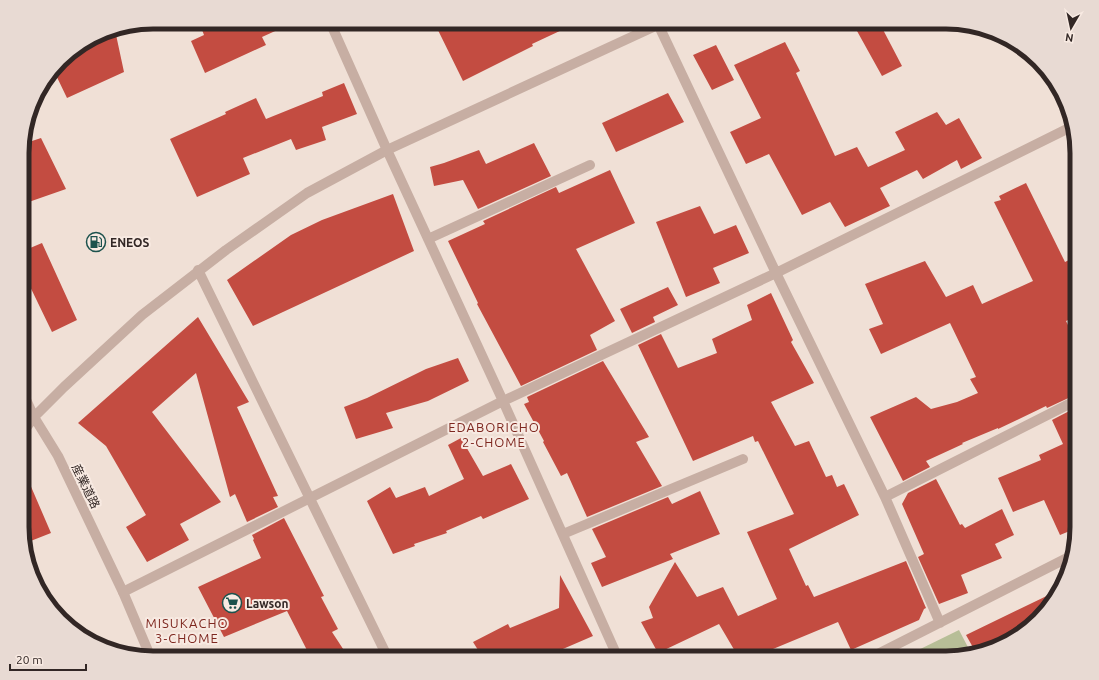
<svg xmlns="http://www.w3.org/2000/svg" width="1099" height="680" font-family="Ubuntu,'Noto Sans JP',sans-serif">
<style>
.green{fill:#b7be97}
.building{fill:#c34c41}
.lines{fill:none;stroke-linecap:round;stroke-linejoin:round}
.minor{stroke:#c7aea3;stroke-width:10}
.tertiary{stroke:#c7aea3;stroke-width:10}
.labels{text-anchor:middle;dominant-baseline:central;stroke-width:4;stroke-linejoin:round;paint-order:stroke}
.poi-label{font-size:12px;font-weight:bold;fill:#322725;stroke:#f8eae2;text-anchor:start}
.street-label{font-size:12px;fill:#322725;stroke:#f8eae2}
.neighbourhood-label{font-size:13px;letter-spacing:1px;fill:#7e2820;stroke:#f8eae2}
.rim{fill:none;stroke:#322725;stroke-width:5}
</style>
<rect width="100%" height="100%" fill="#f0e0d6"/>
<!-- green -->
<path class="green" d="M959,630L971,653L954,658H902Z"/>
<!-- building -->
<path class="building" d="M199,22H295L262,37L266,45L205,73L191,41L204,35Z
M434,22H579L532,44L533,46L463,81Z
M852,22H879L902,66L882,76Z
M115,30L124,72L67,98L54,71L67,55L103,32Z
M785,42L800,71L796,73L835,156L857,147L868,167L905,150L895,132L937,112L946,125L959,118L982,158L961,169L957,160L923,179L917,170L880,188L890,206L845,227L830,202L802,215L769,154L746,164L730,132L761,118L734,65Z
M716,45L734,80L712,90L693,55Z
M344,83L357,114L322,127L326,140L296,150L291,139L243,158L250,174L197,197L170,139L226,114L225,112L256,98L266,119L323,96L322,92Z
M668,93L684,122L616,152L602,123Z
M41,138L66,189L23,204V144Z
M534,143L551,176L478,209L463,180L434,186L430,167L444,163L479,150L486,164Z
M610,170L635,223L576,249L615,321L590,335L597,350L521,386L477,304L478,303L448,241L485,224L483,221L556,187L559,193Z
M1026,183L1065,262L1077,256V316L1066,321L1077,343V394L1047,408L1046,406L998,429V428L962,443L963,444L926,461L930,467L903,481L870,417L916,397L931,409L957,402L978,393L970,379L976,377L950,323L881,354L869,329L883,324L865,284L925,261L946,297L973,285L982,304L1033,281L994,202L1001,200L999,196Z
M393,194L414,251L253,326L227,280L291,235L322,220Z
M700,206L714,234L736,225L749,253L713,268L720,283L686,297L656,222Z
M42,243L77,320L52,332L23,272V251Z
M668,287L678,305L653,317L655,322L632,333L620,309Z
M771,293L793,340L791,342L814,383L771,402L795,446L809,441L826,477L832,475L837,487L844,484L859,515L789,549L806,586L808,585L814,597L906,561L926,608L924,609L919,620L851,650L838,622L773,649L778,658H739L719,624L658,653L641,622L653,618L649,607L675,562L697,597L723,587L738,616L777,599L747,532L794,514L758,441L755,442L753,436L693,461L638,345L661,334L678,368L717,353L712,339L752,320L747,305Z
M198,317L249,402L237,407L278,496L273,497L278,507L247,522L235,494L230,497L196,373L152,412L221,502L180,524L189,540L147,562L126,527L146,515L106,446L78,423Z
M458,358L469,381L428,401L386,413L393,428L356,439L344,407L367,398L426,369Z
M603,361L649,437L636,442L662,486L587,517L567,473L561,476L543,442L544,441L524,404L529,402L527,397Z
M1077,407V528L1060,535L1044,500L1013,512L998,478L1041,460L1039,455L1063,444L1052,420Z
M461,438L483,476L511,464L529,499L483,519L481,516L446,531L447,533L414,544L415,546L393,554L367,501L390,487L396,498L425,487L429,496L464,479L448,445Z
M23,468L51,533L23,544Z
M936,479L960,525L962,524L965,528L1002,509L1014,535L995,544L1002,558L961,575L968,593L939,604L918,557L924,554L902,504L908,493Z
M700,491L720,534L670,554L673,559L602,587L591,563L606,557L592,529L668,497L672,504Z
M284,518L324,596L321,597L338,629L332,632L349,658H311L287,611L224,637L198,587L261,558L253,540L254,539L252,535Z
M560,575L593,636L542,658H483L473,642L508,624L510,628L559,608Z
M1057,591V592L1055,599L1012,640L975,651L966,635Z"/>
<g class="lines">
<!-- minor -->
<path class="minor" d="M330,22L387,150L503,401L618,658
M657,22L776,273L885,497L940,623
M428,239L590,165
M198,270L388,658
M885,497L1077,400
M563,534L743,459
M123,592L503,401L776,273L1071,127
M870,658L1069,557"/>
<!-- tertiary -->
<path class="tertiary" d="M23,393L34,417L58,456L123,592L151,658
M23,432L34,417L64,387L142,315L226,250L307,193L387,150L664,22"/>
</g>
<!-- icons -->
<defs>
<g id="fuel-ring" transform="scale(1)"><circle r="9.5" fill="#f8eae2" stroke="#1c524d" stroke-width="1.5"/><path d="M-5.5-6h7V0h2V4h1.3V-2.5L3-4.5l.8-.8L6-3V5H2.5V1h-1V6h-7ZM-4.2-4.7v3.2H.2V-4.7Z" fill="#1c524d"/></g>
<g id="supermarket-ring" transform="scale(1)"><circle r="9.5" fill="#f8eae2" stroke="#1c524d" stroke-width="1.5"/><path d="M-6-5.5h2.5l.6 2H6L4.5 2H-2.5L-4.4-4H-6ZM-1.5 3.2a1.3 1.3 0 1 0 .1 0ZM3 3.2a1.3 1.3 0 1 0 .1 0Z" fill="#1c524d"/></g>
</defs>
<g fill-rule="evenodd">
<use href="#fuel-ring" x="96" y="242"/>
<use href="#supermarket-ring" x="232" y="603"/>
</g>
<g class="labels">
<!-- poi labels -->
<g class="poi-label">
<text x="110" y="242">ENEOS</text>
<text x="246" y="603">Lawson</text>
</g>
<!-- street labels -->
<g class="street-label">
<text transform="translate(86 486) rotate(64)">産業道路</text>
</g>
<!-- neighbourhood labels -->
<g class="neighbourhood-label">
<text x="494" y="427">EDABORICHO<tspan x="494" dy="15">2-CHOME</tspan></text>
<text x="187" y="623">MISUKACHO<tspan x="187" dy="15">3-CHOME</tspan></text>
</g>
</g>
<!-- crop -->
<path d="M0 0H1099V680H0ZM153 29H946A124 124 0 0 1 1070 153V527A124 124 0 0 1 946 651H153A124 124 0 0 1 29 527V153A124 124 0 0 1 153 29Z" fill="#e8dad3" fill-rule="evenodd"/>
<path class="rim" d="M153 29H946A124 124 0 0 1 1070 153V527A124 124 0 0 1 946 651H153A124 124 0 0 1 29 527V153A124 124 0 0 1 153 29Z"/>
<!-- north arrow -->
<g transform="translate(1071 28) rotate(189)" stroke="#f8eae2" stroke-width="3" paint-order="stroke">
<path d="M0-3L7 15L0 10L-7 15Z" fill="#322725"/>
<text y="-6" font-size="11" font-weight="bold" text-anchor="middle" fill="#322725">N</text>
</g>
<!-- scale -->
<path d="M10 664v6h76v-6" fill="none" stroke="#322725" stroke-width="2"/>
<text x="16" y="664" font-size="12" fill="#322725" stroke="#f8eae2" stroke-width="3" paint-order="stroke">20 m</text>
</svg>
